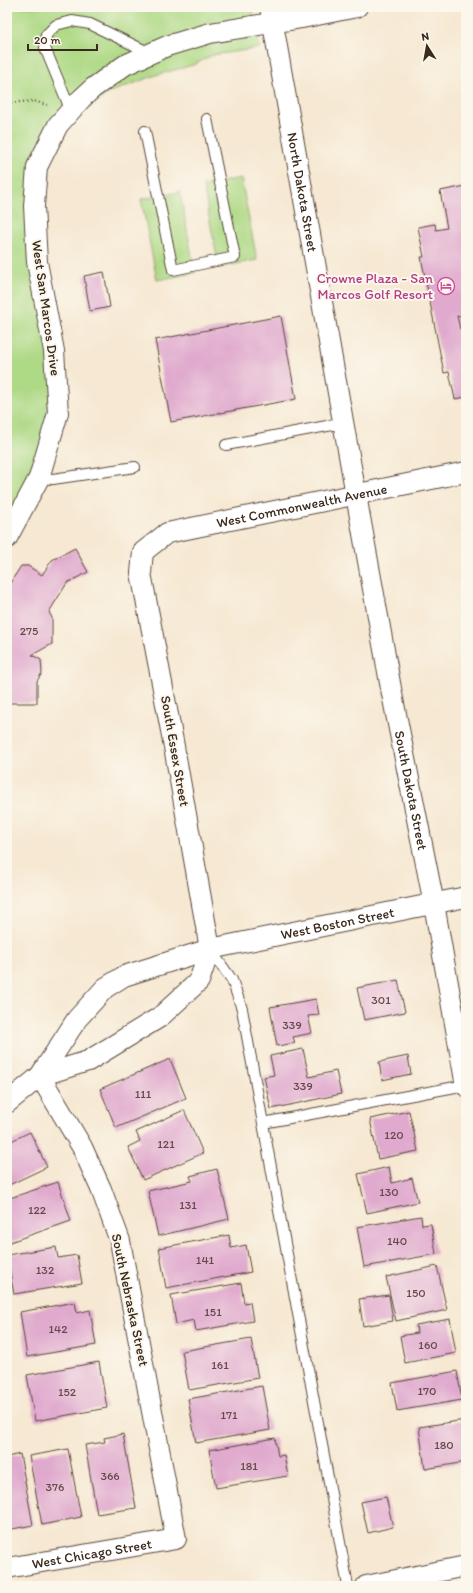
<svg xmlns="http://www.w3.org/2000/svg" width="473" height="1593" font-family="Itim,sans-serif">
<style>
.grass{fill:#aed985;stroke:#748252}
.building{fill:#e0aace}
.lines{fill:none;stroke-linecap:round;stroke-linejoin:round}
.service-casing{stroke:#574639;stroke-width:12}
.minor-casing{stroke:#574639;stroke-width:22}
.path{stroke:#574639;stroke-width:2.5;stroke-dasharray:1 3;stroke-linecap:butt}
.service{stroke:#fff;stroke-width:10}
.minor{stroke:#fff;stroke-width:20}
.labels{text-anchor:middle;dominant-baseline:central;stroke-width:4;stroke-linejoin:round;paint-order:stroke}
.number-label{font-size:12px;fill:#644a4a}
.street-label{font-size:14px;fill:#3b2a1e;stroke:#fbf7ec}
.hotel-label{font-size:14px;fill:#b23c85;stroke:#fbf7ec;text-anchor:end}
</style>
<rect width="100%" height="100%" fill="#fbf7ec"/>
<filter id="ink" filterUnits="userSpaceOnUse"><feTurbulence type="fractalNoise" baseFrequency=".025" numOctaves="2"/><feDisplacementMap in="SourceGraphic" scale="8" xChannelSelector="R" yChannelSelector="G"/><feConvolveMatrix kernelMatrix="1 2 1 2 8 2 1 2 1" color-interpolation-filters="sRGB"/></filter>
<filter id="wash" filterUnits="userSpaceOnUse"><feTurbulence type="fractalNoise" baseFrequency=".012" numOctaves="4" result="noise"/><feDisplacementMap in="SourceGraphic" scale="16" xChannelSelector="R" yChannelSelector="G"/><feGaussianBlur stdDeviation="0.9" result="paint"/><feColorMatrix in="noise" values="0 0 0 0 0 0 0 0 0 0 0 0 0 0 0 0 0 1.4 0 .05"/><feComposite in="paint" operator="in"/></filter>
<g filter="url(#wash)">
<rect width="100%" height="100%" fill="#f6e8d2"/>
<!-- grass -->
<path class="grass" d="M7,7H252L260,48L213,55L193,65L156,75L108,93L82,114L58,125L49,166L34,206L58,413L7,538Z
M241,178L257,260L219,267L203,186Z
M180,192L195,273L157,280L141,199Z"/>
<g id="blocks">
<!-- building -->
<path class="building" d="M466,186V235H464L466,244V315L457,316L460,329L466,328V397L455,399L449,372L444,373L421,257H424L418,227L435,224L436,230L447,228L440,191Z
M104,272L110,307L90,311L84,276Z
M281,316L296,399L171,422L155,340Z
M75,548L88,572L67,583L49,612L52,618V644L32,655L41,660L42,673L37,681V703H7V588L21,566H28L42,575L52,560Z
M398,980L405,1012L364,1020L357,988Z
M316,999L319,1015L308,1016L312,1033L293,1037L295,1043L277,1046L270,1007Z
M303,1049L309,1077L336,1071L341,1094L271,1109L264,1077L274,1075L270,1056Z
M408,1056L411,1074L382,1080L379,1062Z
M170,1059L186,1098L116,1128L100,1089Z
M184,1110L203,1153L143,1180L128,1147L140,1141L136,1132Z
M409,1111L418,1151L378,1159L370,1119Z
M30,1132L47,1167L7,1186V1143Z
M389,1167L392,1183L412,1178L418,1202L367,1213L358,1174Z
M217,1169L229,1219L158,1236L148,1191L192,1181L190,1176Z
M58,1182L71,1221L7,1243V1199Z
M421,1216L422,1225L431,1224L436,1254L364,1267L357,1227Z
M229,1235L231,1248L246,1245L251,1272L166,1288L159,1248Z
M56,1247L58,1258L77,1255L82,1283L14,1294L7,1255Z
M437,1266L447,1310L396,1321L386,1277Z
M241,1283L244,1303L250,1302L253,1321L196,1331L194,1320L176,1324L171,1295Z
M389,1295L393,1321L363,1326L359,1299Z
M75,1302L77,1313L90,1310L96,1345L27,1357L20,1312Z
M450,1319L456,1353L405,1363L400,1336L417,1333L416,1325Z
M251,1339L258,1378L189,1390L182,1351Z
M99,1362L107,1408L35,1421L27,1375Z
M457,1371L462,1400L397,1411L392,1383Z
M262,1386L270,1430L196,1443L188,1399Z
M465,1420L466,1462L425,1469L419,1427Z
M123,1434L136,1508L97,1514L85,1445L105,1442L104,1438Z
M275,1438L278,1456L284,1455L288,1476L216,1488L209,1450Z
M68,1449L81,1517L42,1525L29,1456Z
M20,1454L33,1525L7,1530V1457Z
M386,1497L393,1527L368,1533L361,1502Z"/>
</g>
</g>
<g filter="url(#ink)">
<use href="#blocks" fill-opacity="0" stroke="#574639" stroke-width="1"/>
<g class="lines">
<!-- service casing -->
<g class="service-casing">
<path id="service" d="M71,111L45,48L46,35L56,25L72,21L90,24L150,53
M145,131L173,270L235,257L207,119
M226,445L343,423
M39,478L53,479L135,467
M210,949L232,980L242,1009L348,1586
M263,1123L466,1085"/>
</g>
<!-- minor casing -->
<g class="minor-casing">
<g id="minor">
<path id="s1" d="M270,7L356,495L392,694L434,904L466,1086"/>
<path d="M7,538L39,478L58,413L54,351L37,262L34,206L37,167L58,125L81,99L93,88L125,65L167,46L210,33L302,18L357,7"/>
<path id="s2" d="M40,1076L88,1061L160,1017L199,981L210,949L173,741L141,573L143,552L167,533L466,472"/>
<path id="s3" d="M7,1103L40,1076L77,1019L105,988L124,976L210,949L466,897"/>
<path id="s4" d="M7,1568L176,1539L120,1241L101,1189L82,1147L40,1076"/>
<path d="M366,1586L466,1566"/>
</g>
</g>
<!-- path -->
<path class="path" d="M7,103L33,101L47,105"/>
<!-- service -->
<use href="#service" class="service"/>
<!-- minor -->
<use href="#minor" class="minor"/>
</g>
</g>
<!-- icons -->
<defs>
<g id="hotel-ring" transform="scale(0.9)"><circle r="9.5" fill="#fbf7ec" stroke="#d1479c" stroke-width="1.5"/><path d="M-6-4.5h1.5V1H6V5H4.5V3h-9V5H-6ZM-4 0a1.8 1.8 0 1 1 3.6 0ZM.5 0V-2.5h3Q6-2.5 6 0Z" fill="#d1479c"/></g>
</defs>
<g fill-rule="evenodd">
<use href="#hotel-ring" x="446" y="286"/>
</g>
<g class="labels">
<!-- number labels -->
<g class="number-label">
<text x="29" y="631">275</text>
<text x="381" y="1000">301</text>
<text x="292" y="1025">339</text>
<text x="303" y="1086">339</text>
<text x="143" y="1094">111</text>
<text x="394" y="1135">120</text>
<text x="166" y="1144">121</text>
<text x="389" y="1192">130</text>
<text x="188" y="1205">131</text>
<text x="37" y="1210">122</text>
<text x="397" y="1241">140</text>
<text x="205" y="1260">141</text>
<text x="45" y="1270">132</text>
<text x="416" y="1293">150</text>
<text x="213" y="1312">151</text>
<text x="58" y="1329">142</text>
<text x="428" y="1345">160</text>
<text x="220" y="1365">161</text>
<text x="427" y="1391">170</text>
<text x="67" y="1392">152</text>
<text x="229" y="1415">171</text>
<text x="444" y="1445">180</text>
<text x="249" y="1466">181</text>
<text x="110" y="1476">366</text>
<text x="55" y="1487">376</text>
</g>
<!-- street labels -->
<g class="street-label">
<text stroke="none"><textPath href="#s1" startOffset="188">North Dakota Street</textPath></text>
<text transform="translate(46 308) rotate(82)">West San Marcos Drive</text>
<text stroke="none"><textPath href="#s2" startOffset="793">West Commonwealth Avenue</textPath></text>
<text transform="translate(175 751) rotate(80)">South Essex Street</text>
<text stroke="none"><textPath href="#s1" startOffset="796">South Dakota Street</textPath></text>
<text stroke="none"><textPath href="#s3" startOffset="395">West Boston Street</textPath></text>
<text transform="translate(130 1300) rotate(78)">South Nebraska Street</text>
<text stroke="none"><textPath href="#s4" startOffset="86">West Chicago Street</textPath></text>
</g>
<!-- hotel labels -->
<g class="hotel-label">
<text x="433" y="278">Crowne Plaza - San<tspan x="433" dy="16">Marcos Golf Resort</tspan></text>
</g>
</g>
<!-- margin -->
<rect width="473" height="1593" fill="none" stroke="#fbf7ec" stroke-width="24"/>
<!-- north arrow -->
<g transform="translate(427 46) rotate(349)" stroke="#fbf7ec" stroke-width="3" paint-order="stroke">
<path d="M0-3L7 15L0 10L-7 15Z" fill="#3b2a1e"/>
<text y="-6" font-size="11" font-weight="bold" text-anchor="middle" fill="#3b2a1e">N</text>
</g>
<!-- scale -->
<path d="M28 44v6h69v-6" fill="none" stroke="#3b2a1e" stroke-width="2"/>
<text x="34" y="44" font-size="12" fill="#3b2a1e" stroke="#fbf7ec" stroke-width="3" paint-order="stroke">20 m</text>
</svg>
